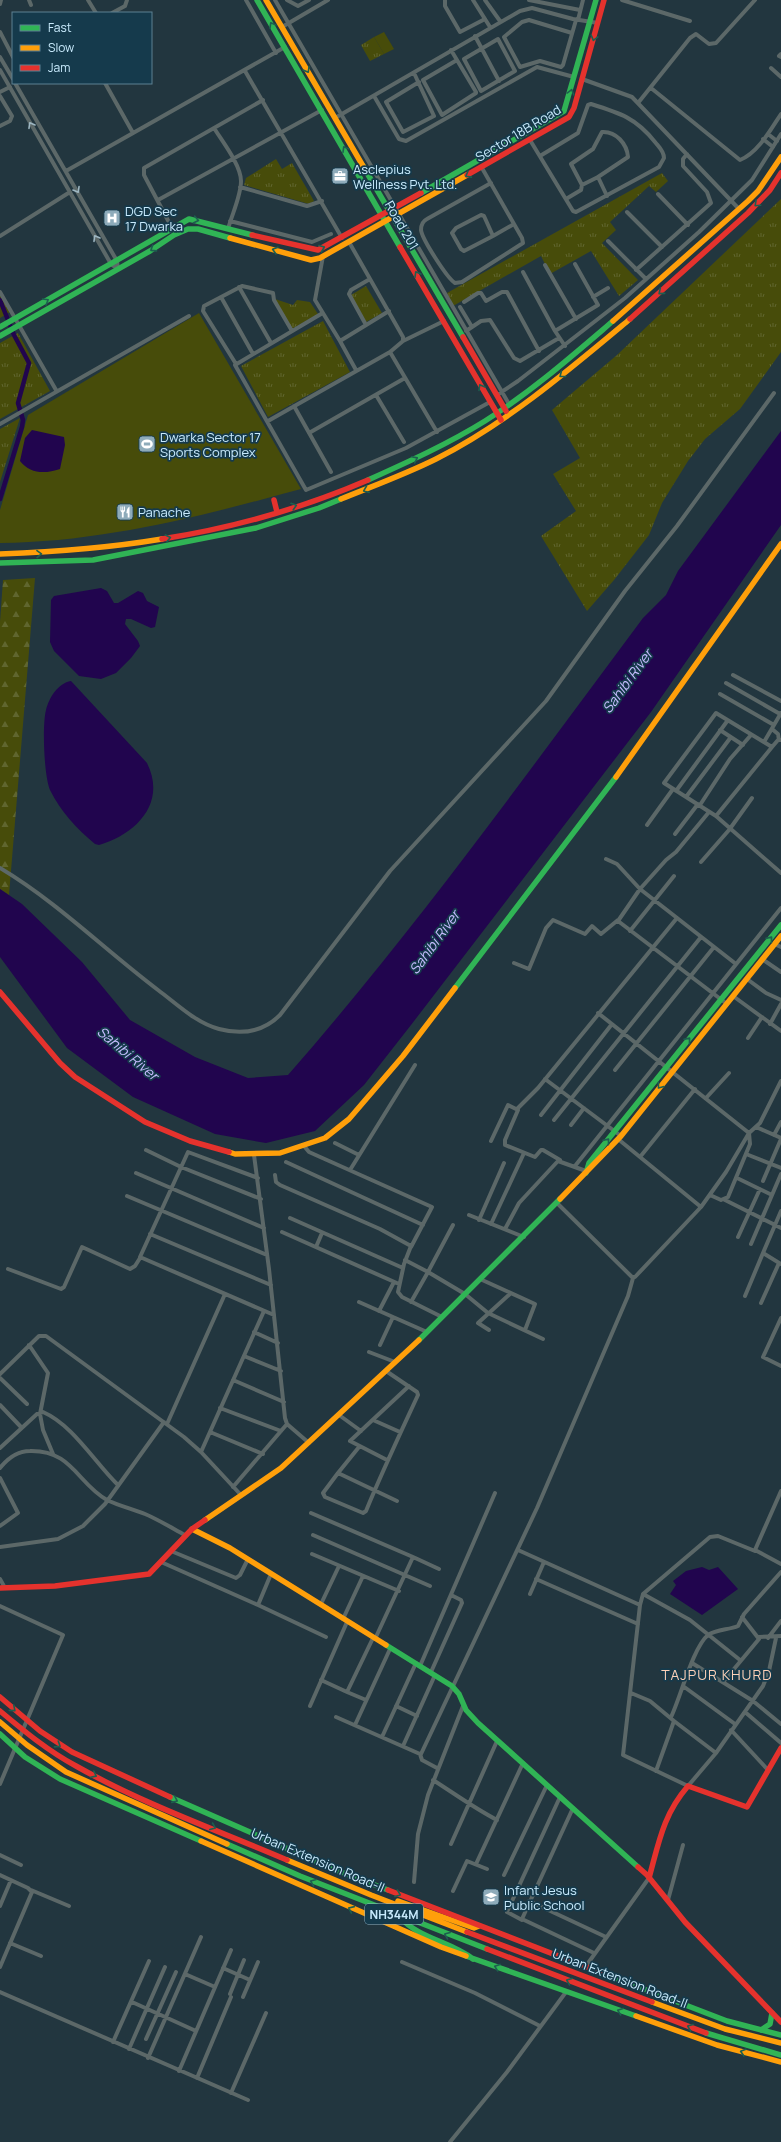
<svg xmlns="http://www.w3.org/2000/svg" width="781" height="2142" font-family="Manrope,sans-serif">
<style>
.green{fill:#474c0a}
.forest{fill:url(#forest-firs)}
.park{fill:url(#park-tufts)}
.water{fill:#21054e}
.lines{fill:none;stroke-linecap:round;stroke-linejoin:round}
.canal{stroke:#21054e;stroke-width:4.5}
.street{stroke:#5c6868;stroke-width:4}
.fast{stroke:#30b455;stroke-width:5.5}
.slow{stroke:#ff9f0a;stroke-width:5.5}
.jam{stroke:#e5322d;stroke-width:5.5}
.oneway{stroke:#1d5f4f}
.oneway2{stroke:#9db6c1}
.labels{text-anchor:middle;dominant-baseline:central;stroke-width:3.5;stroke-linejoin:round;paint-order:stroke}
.shield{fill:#153a4c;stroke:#92b5c7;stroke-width:1}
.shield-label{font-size:12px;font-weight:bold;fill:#c8eafc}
.street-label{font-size:13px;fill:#c8eafc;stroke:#153a4c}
.poi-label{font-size:13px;fill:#c8eafc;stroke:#153a4c;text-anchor:start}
.water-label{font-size:14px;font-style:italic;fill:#c7bcff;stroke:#153a4c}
.neighbourhood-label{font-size:14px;letter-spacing:1px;fill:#fcd0b7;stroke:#153a4c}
</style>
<defs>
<pattern id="forest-firs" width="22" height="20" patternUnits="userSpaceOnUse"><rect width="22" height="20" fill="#474c0a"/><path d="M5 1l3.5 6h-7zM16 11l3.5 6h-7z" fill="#60662f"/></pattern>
<pattern id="park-tufts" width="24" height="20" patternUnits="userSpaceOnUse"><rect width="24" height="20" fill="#474c0a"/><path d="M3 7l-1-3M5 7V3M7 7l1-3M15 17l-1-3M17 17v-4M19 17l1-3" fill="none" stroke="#60662f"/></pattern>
</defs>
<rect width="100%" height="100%" fill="#22363f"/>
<!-- green -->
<path class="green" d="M384,32L394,49L384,54L374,37Z
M199,313L301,489C202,516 103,542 0,543V510L28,415Z"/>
<!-- forest -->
<path class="forest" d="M35,578L9,895L0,889V622L3,580Z"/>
<!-- park -->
<path class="park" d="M374,37L384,54L370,61L361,45Z
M276,159L282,169L292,163L314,201L309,204L244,185L246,178Z
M662,173L668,181L656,192L649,186L610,222L616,230L602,243L638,280L619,296L591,251L550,274L541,256L453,306L447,293Z
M781,199V352L740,409L705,439L688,461L662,503L649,535L614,580L587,611L541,536L576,511L553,474L580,458L552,410L617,355Z
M366,286L382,313L366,322L351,295Z
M0,295L10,312L0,318Z
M275,299L293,305L297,300L310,302L318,314L292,329Z
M323,321L350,372L268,417L241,366Z
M18,333L50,391L0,419V343Z
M20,418L0,482V429Z"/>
<!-- water -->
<path class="water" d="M32,430L64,437L65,445L60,469C45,474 30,474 20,461L25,438Z
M781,431V525L651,712L411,1025L364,1085L315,1131L266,1143L215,1134L133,1097L67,1048L0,957V889L22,904L82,962L130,1020L195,1057L248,1078L288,1075C415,930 528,772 643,618L666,595L678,571Z
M101,588L107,591L114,603H118L138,591L143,593L147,601L159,607L155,627L151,628L131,619H126L125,624L138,641L140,646L131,658L116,673L101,679L79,676L54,651L50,642L51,600L54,596Z
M71,681L147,763C167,803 136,834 99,845L95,844C76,828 61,812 50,790C44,776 42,725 46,710C49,698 58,683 71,681Z
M702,1567L709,1570L718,1567L738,1589L702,1615L670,1594L676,1585L673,1581L686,1571Z"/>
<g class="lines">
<!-- canal -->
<path class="canal" d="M0,300L14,335L29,363L18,403L23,420L22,427L0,499"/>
<!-- street -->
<path class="street" d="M29,0L31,5
M88,0L96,13
M246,0L276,53
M275,0L509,404
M287,0L298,6L309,0
M445,0V6L460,32L485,19
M473,0L490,27
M485,0L500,21
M529,0L580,10
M622,0L690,21
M0,4L1,0
M112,13L125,6L127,0
M578,20L583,0
M282,27L328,0
M0,32L13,57
M572,33L529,20L522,22L504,37L520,67L540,61L561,67L563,65L576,20
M475,36L499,81
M498,39L515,71L481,91L464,59Z
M451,50L476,92V93L442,115L423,80L457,60
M781,54L779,56L781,57
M0,57L13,79
M771,68L781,77
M0,70L111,264L118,269
M245,71L342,238
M414,73L434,116L403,132L386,102L419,82
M582,79L632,97L739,209
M15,83L117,261L118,269
M105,83L133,133
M651,88L740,160C758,153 771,129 781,114
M0,92L10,87
M0,96L12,116L10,121L0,126
M374,96L399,139L406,141L537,67L574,77
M638,103L690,38L696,34L709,44L716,43L755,0
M335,118L520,11L532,8L573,19L598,23
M214,128C222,141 241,165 241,181C241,196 232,214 228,229
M768,134L777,141
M763,139L773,147
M530,140L573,211L576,212L659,167L664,158C664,151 659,147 655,142C636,118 620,113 591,104L588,105L578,133L540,156
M482,168L522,238L523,243L462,282L455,283C447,278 422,239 421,230C421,225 423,221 427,219L491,183
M66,171L285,47
M598,177L628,157C627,144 616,131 602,132L593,149L571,164L582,185L598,177L607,196
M240,187L307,206L322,201
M658,194L688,225
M566,199L581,190L582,185
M158,200L322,110
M627,212L662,247
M230,221L312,242L331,234
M172,228L144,175V168L263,100
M0,236L70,192
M493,236L464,251L461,249L452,233L456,228L481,215L484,216L493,236L514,224
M608,241L646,279
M323,256L315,300L340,341
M545,265L576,319
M636,270L711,203L707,192L683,166V159L687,154
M523,272L555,331L565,346
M239,287L271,343
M0,292L56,390
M221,297L253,354
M593,297L608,288
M464,302L478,293H481L486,301L502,292H507L539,351
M460,307L472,327
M321,314L235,365L306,490L406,448L490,402
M366,325L349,294L351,290L370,279
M466,331L481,321L490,320L514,358L520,361L559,338
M555,331L598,305L575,264
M403,341L444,321
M390,352L437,432
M236,364L203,311L204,306L242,286L273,293L274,300L292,331
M356,370L340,341L389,311
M376,395L404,442
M497,395L518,381L625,298L699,232L752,180L781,134
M294,406L331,472
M268,421L390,352L403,341V337L349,242
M0,424L189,316
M309,433L405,378
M733,675L781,701
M726,683L780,714
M720,694L774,725
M772,729L778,734L779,740
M720,730L743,745
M764,742L781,713
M772,747L778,740H781
M676,791L728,720
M686,797L731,737
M700,805L730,759L751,735
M709,812L676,852L666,860L640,889L618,921L727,1004
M716,816L772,747L716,713L664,783L716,816L781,873
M647,825L673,789
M675,834L698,804
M606,859L617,864L640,889L736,964
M701,862L729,830L752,798
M0,868C57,902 105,950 158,990C177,1004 196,1023 219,1029C242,1035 263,1032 280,1015L390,871L546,701L625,591L677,526L774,393
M630,931L674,876
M774,944L781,947
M762,959L781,972
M514,963L529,969L546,928L553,920L585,934L592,926L601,934L618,920
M747,979L766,993L781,1000
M733,996L781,1031
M598,1013L749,1133L750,1144L728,1197L721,1200L710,1195
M770,1024L781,1004
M748,1038L762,1017
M615,1070L714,947
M545,1079L621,1136
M706,1098L729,1073
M517,1109L538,1088L677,918
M541,1115L612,1024
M554,1120L701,937
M571,1125L584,1108
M756,1127L781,1138
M774,1135L781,1122
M618,1139L701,1207
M491,1141L508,1105L518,1110L505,1140V1145L535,1157L541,1150H543L560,1160
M335,1143L359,1155
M304,1146L309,1152L432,1207L411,1247
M146,1150L181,1167L261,1199
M746,1154L781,1168
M254,1155L269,1269L285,1418L287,1424L309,1443
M640,1157L695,1089
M286,1162L423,1225
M575,1166L781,908
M350,1170L415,1065
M136,1173L264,1228
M275,1175L276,1182L280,1185L380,1229L411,1246L404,1264L398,1292L402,1297L442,1317
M258,1178L188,1152L140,1257L274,1315
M737,1178L772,1195
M763,1181L781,1139
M127,1196L267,1255
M725,1200L781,1228
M558,1204L632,1277H635L701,1207L726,1172L749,1133L760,1123L781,1081
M781,1211L763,1253L781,1264
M469,1215L524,1237
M290,1218L403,1268
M479,1220L504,1163
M491,1224L524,1153
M453,1225L428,1272L465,1294L488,1313L543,1339
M505,1229L519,1203L558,1161L586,1171
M282,1232L399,1284
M150,1234L271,1285
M738,1237L760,1189
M751,1244L781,1174
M316,1247L322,1233
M405,1260L428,1272L411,1302
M8,1269L61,1289L64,1287L82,1247L130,1269L135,1266L140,1258
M480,1279L535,1304L525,1330
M745,1296L763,1253
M359,1302L427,1332
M761,1303L779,1263
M379,1311L394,1282
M781,1318L763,1357L781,1366
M489,1330L478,1323L511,1293
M254,1332L278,1343
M29,1345L48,1373L40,1414L43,1430L53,1454
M380,1345L393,1317
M369,1352L395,1362
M244,1356L281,1371
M386,1371L417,1392L418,1395C400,1434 382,1472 366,1511L363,1513L325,1497L323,1493L338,1473L397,1501
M0,1374L39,1336H46L184,1437L201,1452L241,1495
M0,1378L27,1404
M233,1380L284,1402
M0,1405L21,1427
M220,1408L281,1431
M339,1415L361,1431
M373,1420L400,1432
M167,1424L225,1294
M210,1432L263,1454
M0,1448L37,1414L43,1412C73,1425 95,1463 118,1485
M201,1452L264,1311
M387,1460L350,1441L409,1386
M0,1468C8,1458 17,1451 30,1451C72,1450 77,1483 107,1500C119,1506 133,1509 145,1514C159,1520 172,1528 185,1535
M338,1473L359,1447
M0,1478L18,1513L0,1526
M233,1487L287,1424
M781,1491L755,1550L781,1564
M311,1513L413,1557L375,1639
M313,1535L430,1586
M0,1547L58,1539L83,1526L105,1504L164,1422
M518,1550L640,1605
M171,1551L236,1578L240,1575L248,1559
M755,1551L718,1536L710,1537L643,1594L640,1605L623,1755L688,1786L716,1753L763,1686L769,1671L776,1638
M312,1554L399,1591
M413,1557L439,1569
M161,1562L258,1605L271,1574
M0,1579L5,1588
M536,1579L638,1624
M530,1594L544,1562
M643,1594L690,1620L740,1660
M321,1604L339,1566
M258,1605L326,1637
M0,1606L63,1635L0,1784
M343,1619L363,1576
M759,1637L781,1636
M768,1638L781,1621
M692,1663L753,1701L781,1724
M420,1666L495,1493
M431,1672L462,1603L461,1600L451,1595
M321,1680L347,1692L373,1638
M724,1681L759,1639L742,1617
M683,1686L735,1724
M347,1692L366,1700
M631,1693L650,1701L674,1721L656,1771
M310,1706L347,1622
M396,1706L417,1716
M745,1712L781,1743
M336,1717L420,1754L422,1760L437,1768
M671,1717C680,1699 693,1647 708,1635C717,1629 729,1630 738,1626L744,1614L781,1572
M674,1721L716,1753
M355,1725L390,1649
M731,1730L768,1770
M382,1737L416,1663
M403,1746L435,1675
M421,1754L537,1508L628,1296L633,1278
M433,1780C455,1794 474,1808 497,1820
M573,1808L522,1919L594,1953
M451,1844L497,1741
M0,1855L21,1865
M476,1864L523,1763
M0,1875L28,1888L32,1892L0,1967
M504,1875L547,1785
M414,1882L418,1834L428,1795L463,1706
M31,1890L69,1906
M453,1891L467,1861L487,1869
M668,1900L683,1845
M529,1901L606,1937
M0,1906L11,1880
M522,1920L507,1912L560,1797
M10,1943L41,1956
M402,1962L475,1993L540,2026
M586,1966L649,1878
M223,1968L250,1980
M185,1974L215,1987
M0,1992L248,2100
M230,1994L244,1960
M243,1997L258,1962
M132,2002L196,2031
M146,2039L176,1972
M113,2042L149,1961
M129,2049L165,1967
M148,2058L201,1937
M179,2071L231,1950
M197,2078L231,1997
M231,2093L266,2013
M450,2142L507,2072L566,1992"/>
<!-- fast -->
<path class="fast" d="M257,0L400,247
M363,166L463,337
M421,193L564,111L596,0
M0,327L189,219L252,235
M0,336L150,251L174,235L188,229H198L230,238
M368,480C408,462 448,444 485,421C531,392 572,356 613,321
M0,563L93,560L256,528L319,508L341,499
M455,988L616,777
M586,1173L589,1163L781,925
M419,1340L560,1199
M386,1645L452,1686L459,1694L466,1710L478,1723L638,1867
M0,1734L25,1757L60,1779L201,1841
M170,1797L336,1870L388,1890
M227,1844L300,1876L487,1949
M400,1917C419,1939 450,1941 473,1959
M466,1956L636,2016
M610,1976L727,2021L781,2035
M761,2030L770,2024L772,2013
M706,2033L781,2055"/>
<!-- slow -->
<path class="slow" d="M266,0L363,166
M230,238L311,260L320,258L467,175
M613,321L748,201L758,191L781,157
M341,499C373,486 406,474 436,459C507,423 569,370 630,319
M0,554C54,552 108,548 162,539
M616,777L781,544
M229,1152L235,1154L280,1153L325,1138L349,1119L403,1056L455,988
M560,1199L621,1136L781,936
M205,1520L281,1468L419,1340
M192,1529L230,1548L386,1645
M0,1722L27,1745L66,1772L227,1844
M201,1841L441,1947L466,1956
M287,1860L371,1895L467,1932
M398,1901L474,1928L479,1926
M652,2002L725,2029L781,2043
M636,2016L717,2045L781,2062"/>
<!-- jam -->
<path class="jam" d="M467,175L569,117L574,108L604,0
M252,235L318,250L421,193
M400,247L501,420
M630,319L748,213L770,190L781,173
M463,337L506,411
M274,500L277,512
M162,539C232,528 303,508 368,480
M0,992L60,1063L75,1077L145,1122L190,1141L229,1152
M0,1588L55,1586L149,1574L192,1529L205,1520
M0,1697L40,1731L72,1752L170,1797
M0,1711C24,1731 48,1751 76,1766C143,1804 217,1830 287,1860
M638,1867L647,1875L685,1922L781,2022
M649,1878C659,1842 663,1815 688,1786L747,1807L781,1748
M388,1890L610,1976
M467,1932L652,2002
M487,1949L706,2033"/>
</g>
<!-- one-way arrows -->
<defs><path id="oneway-chevron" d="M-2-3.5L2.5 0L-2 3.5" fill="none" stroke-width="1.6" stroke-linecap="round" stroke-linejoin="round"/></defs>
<g class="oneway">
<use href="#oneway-chevron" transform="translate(272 25) rotate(-120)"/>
<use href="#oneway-chevron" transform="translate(594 38) rotate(105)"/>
<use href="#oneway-chevron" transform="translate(307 70) rotate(60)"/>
<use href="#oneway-chevron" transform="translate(571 92) rotate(-75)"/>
<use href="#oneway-chevron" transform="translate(345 149) rotate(-120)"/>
<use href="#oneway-chevron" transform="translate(468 175) rotate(151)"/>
<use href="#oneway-chevron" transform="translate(757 204) rotate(137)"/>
<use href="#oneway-chevron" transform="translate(196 220) rotate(12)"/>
<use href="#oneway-chevron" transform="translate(322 248) rotate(-21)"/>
<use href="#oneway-chevron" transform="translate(153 249) rotate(147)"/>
<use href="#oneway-chevron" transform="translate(275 250) rotate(-164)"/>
<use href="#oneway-chevron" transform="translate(417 274) rotate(-120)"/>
<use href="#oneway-chevron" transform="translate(661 292) rotate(140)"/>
<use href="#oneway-chevron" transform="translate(46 301) rotate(-30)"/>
<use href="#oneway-chevron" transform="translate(562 375) rotate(142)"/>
<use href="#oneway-chevron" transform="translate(481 387) rotate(-120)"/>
<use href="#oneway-chevron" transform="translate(415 459) rotate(-26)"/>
<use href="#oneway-chevron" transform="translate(366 490) rotate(158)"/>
<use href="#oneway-chevron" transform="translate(294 506) rotate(-18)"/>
<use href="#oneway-chevron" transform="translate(168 538) rotate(-11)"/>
<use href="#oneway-chevron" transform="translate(39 554) rotate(-1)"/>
<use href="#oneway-chevron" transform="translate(770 939) rotate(-51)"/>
<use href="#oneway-chevron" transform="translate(688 1040) rotate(-51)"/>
<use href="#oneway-chevron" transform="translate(660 1086) rotate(128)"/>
<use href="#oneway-chevron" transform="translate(607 1141) rotate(-51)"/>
<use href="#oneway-chevron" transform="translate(13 1709) rotate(41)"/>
<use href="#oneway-chevron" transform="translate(58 1745) rotate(33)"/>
<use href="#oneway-chevron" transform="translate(94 1775) rotate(27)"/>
<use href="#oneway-chevron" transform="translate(175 1800) rotate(24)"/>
<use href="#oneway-chevron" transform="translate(213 1827) rotate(23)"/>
<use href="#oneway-chevron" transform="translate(313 1882) rotate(-158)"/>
<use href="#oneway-chevron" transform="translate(398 1894) rotate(21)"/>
<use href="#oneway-chevron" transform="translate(351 1909) rotate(-156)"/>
<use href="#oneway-chevron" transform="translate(447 1935) rotate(-159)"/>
<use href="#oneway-chevron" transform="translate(497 1967) rotate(-160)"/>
<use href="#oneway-chevron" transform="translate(569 1981) rotate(-159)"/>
<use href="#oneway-chevron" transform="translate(620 2011) rotate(-160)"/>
<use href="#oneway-chevron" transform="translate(690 2027) rotate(-159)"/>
<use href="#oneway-chevron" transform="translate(743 2052) rotate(-164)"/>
</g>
<g class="oneway2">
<use href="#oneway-chevron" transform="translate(31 125) rotate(-120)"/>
<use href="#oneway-chevron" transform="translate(77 190) rotate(60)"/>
<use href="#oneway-chevron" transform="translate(96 238) rotate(-120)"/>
</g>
<!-- icons -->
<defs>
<g id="office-square" transform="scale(0.9)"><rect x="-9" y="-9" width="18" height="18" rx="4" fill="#8eabba" stroke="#153a4c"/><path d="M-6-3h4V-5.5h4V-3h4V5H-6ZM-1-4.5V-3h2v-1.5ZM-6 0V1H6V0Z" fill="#fff"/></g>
<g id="hospital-square" transform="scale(0.9)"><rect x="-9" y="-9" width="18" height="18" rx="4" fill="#8eabba" stroke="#153a4c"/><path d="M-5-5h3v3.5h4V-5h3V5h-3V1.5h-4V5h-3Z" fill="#fff"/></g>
<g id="stadium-square" transform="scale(0.9)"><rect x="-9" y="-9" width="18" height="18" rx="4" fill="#8eabba" stroke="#153a4c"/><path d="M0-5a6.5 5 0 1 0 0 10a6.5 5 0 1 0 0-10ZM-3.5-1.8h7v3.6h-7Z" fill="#fff"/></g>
<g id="restaurant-square" transform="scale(0.9)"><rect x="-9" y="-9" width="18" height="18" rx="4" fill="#8eabba" stroke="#153a4c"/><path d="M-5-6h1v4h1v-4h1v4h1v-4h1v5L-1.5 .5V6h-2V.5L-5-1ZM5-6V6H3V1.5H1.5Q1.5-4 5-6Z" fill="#fff"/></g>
<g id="school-square" transform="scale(0.9)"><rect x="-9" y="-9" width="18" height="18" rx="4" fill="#8eabba" stroke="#153a4c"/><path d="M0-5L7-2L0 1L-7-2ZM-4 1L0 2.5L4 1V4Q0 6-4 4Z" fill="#fff"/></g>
</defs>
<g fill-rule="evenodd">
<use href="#office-square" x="340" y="176"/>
<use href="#hospital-square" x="112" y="218"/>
<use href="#stadium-square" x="147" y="444"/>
<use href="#restaurant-square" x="125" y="512"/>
<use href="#school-square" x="491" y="1897"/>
</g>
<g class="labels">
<!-- shield labels -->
<rect class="shield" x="365" y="1904" width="58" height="20" rx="3"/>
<g class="shield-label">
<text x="394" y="1914">NH344M</text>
</g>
<!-- street labels -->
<g class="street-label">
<text transform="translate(518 133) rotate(-31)">Sector 18B Road</text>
<text transform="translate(402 225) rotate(60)">Road 201</text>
<text transform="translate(318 1860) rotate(23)">Urban Extension Road-II</text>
<text transform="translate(620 1978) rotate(21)">Urban Extension Road-II</text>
</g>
<!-- poi labels -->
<g class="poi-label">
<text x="353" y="169">Asclepius<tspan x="353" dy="15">Wellness Pvt. Ltd.</tspan></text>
<text x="125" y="211">DGD Sec<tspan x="125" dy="15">17 Dwarka</tspan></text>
<text x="160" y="437">Dwarka Sector 17<tspan x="160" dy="15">Sports Complex</tspan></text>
<text x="138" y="512">Panache</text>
<text x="504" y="1890">Infant Jesus<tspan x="504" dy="15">Public School</tspan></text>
</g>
<!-- water labels -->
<g class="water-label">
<text transform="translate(627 681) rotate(-54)">Sahibi River</text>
<text transform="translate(434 942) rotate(-54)">Sahibi River</text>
<text transform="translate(128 1053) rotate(40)">Sahibi River</text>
</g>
<!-- neighbourhood labels -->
<g class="neighbourhood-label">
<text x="717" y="1674">TAJPUR KHURD</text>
</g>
</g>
<!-- legend -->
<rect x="12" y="12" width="140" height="72" fill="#153a4c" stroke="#5d8092"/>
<rect x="20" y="25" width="20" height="6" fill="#30b455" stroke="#5d8092"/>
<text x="48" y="32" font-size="12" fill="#c8eafc">Fast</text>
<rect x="20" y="45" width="20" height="6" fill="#ff9f0a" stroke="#5d8092"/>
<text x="48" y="52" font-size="12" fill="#c8eafc">Slow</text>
<rect x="20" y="65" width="20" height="6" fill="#e5322d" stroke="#5d8092"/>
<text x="48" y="72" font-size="12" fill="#c8eafc">Jam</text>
</svg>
